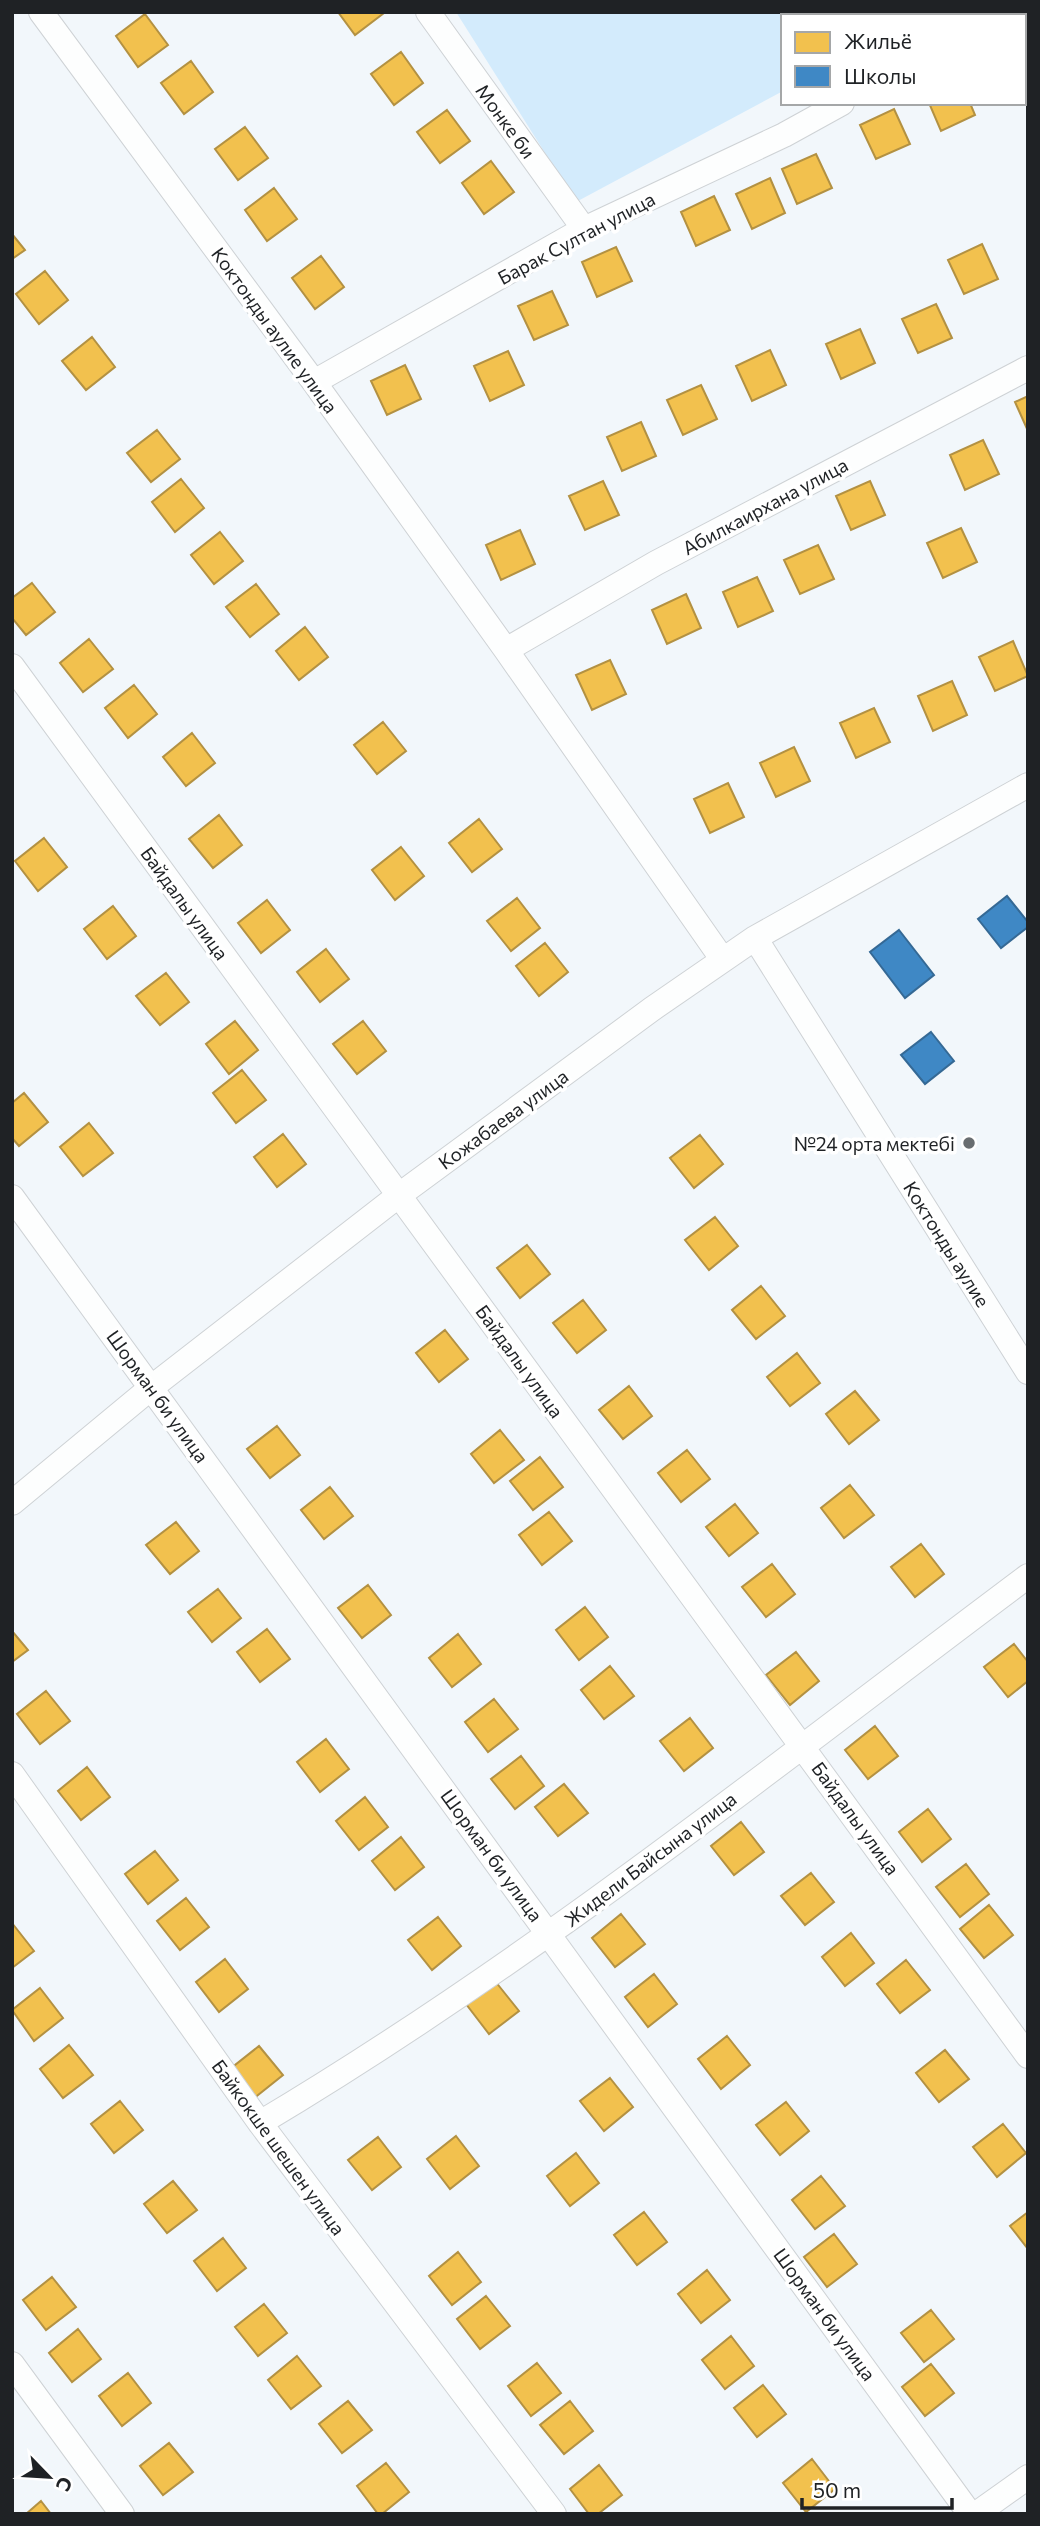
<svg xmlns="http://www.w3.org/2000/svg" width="1040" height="2526" font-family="Commissioner,sans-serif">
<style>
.green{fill:#d3ebfc}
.homes{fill:#f2c14e;stroke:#b39142;stroke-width:2}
.schools{fill:#3f88c5;stroke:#356995;stroke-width:2}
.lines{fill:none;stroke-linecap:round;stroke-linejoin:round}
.minor-casing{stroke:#ced2d5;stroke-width:26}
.minor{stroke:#fdfefe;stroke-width:24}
.poi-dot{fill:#696d70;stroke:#fff;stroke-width:2.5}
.labels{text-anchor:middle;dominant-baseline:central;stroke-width:7;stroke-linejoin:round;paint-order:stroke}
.street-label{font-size:19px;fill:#1f2225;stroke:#fff}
.poi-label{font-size:19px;fill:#1f2225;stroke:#fff;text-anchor:end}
</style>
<rect width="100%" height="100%" fill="#f2f7fb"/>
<!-- green -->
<path class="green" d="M456,12H929L922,16H783V91L576,202Z"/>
<!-- homes -->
<path class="homes" d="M338,12H384V13L355,35Z
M145,14L168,45L138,67L116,36Z
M401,52L423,83L394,105L371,74Z
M191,61L213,92L184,114L161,83Z
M929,103H970L975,115L941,131Z
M894,109L910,144L876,159L860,125Z
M447,110L470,141L440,163L417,132Z
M245,127L268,158L238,180L215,149Z
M816,154L832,188L797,204L782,169Z
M491,161L514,192L484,214L462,183Z
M770,178L785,213L752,229L736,194Z
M274,188L297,219L267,241L245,210Z
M714,196L730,230L696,246L681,212Z
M12,234L25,250L12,259Z
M982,244L998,279L964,294L948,260Z
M616,247L632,281L597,297L582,262Z
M321,256L344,287L315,309L292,278Z
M45,271L68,300L39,324L16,294Z
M552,291L568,325L534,340L518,306Z
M936,304L952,338L918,353L902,319Z
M860,329L875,363L841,379L826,344Z
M92,337L115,367L86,390L62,361Z
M770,350L786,385L752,401L736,366Z
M508,351L524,385L490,401L474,366Z
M405,365L421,399L387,415L371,381Z
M701,385L717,419L683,435L667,400Z
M1028,396V431L1015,402Z
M641,422L656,456L622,471L607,437Z
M157,430L180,459L151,482L127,453Z
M983,440L999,474L965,490L950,455Z
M181,479L204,508L175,532L152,502Z
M603,481L619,515L585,530L569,496Z
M870,481L885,515L851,530L836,496Z
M961,528L977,562L943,578L927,543Z
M520,530L535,564L501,580L486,545Z
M220,532L243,561L214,584L191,555Z
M818,545L834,579L800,594L784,560Z
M757,577L773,611L738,627L723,592Z
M32,583L55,612L26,635L12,618V598Z
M256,584L279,614L250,637L226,607Z
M686,594L701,628L667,644L652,610Z
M305,627L328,657L299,680L276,651Z
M89,639L113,669L83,692L60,663Z
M1013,641L1028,676L995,691L979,657Z
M610,660L626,694L592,710L576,675Z
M952,681L967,715L933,731L918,696Z
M134,685L157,714L128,738L105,708Z
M874,708L890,742L856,758L840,723Z
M383,722L406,751L377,774L354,745Z
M192,733L215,763L186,786L163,757Z
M794,747L810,781L776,797L760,763Z
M728,783L744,817L710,833L694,799Z
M219,815L242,845L213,868L189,839Z
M479,819L502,849L472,872L449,843Z
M44,838L67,867L38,891L15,861Z
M401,847L424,876L395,900L372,870Z
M517,898L540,928L511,951L487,921Z
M267,900L290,930L261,953L238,923Z
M113,906L136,936L107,959L84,929Z
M545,943L568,972L539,996L516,966Z
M326,949L349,979L320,1002L297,972Z
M166,973L189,1002L160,1025L136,996Z
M235,1021L258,1050L229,1074L206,1044Z
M363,1021L386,1051L357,1074L333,1044Z
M242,1070L266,1100L236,1123L213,1093Z
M24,1093L48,1122L19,1146L12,1138V1103Z
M89,1123L113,1153L83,1176L60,1147Z
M283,1134L306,1164L277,1187L254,1157Z
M700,1135L723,1164L694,1188L670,1158Z
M715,1217L738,1246L709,1270L685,1240Z
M527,1245L550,1274L520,1298L497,1268Z
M761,1286L785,1316L756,1339L732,1310Z
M583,1300L606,1330L577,1353L553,1323Z
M445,1330L468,1359L439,1382L416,1353Z
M797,1353L820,1383L790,1406L767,1377Z
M629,1386L652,1416L623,1439L599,1410Z
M855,1391L879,1420L849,1444L826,1414Z
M277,1426L300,1455L270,1478L247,1449Z
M500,1430L524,1460L494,1483L471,1454Z
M687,1450L710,1479L681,1502L658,1473Z
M540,1457L563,1487L533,1510L510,1481Z
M850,1485L874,1515L844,1538L821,1508Z
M330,1487L353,1516L324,1539L301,1510Z
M735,1504L758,1533L729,1556L706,1527Z
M549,1512L572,1541L542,1565L519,1535Z
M176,1522L199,1551L170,1574L146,1545Z
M921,1544L944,1574L915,1597L891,1567Z
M772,1564L795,1594L766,1617L742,1587Z
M368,1585L391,1615L362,1638L338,1608Z
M218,1589L241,1618L212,1642L188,1612Z
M585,1607L608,1637L579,1660L556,1630Z
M267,1629L290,1659L260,1682L237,1652Z
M12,1631L28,1650L12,1662Z
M458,1634L481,1664L452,1687L429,1658Z
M1014,1644L1028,1662V1681L1008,1697L984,1667Z
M796,1652L819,1681L790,1705L766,1675Z
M610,1666L634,1696L604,1719L581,1690Z
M46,1691L70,1721L40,1744L17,1714Z
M494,1699L518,1729L488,1752L465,1722Z
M690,1718L713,1748L684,1771L660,1741Z
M875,1726L898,1756L868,1779L845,1750Z
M326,1739L349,1769L320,1792L297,1762Z
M521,1756L544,1786L515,1809L491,1779Z
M87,1767L110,1797L81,1820L58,1791Z
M564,1784L588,1813L558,1836L535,1807Z
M365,1797L388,1827L359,1850L336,1821Z
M928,1809L951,1839L922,1862L899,1832Z
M741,1822L764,1852L734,1875L711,1846Z
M401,1837L424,1867L395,1890L372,1861Z
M155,1851L178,1880L148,1904L125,1874Z
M966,1864L989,1894L960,1917L936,1887Z
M811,1873L834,1902L805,1925L781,1896Z
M186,1898L209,1927L180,1950L157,1921Z
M989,1905L1013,1935L984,1958L960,1929Z
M621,1914L645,1944L615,1967L592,1938Z
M438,1917L461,1946L432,1970L408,1940Z
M12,1923L34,1951L12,1968Z
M851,1933L874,1963L845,1986L822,1957Z
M225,1959L248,1989L219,2012L196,1982Z
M906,1960L930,1990L900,2013L877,1984Z
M654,1974L677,2004L648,2027L625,1997Z
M495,1981L519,2011L489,2034L466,2004Z
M40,1988L63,2018L34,2041L12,2010Z
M727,2036L750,2065L721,2089L698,2059Z
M69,2045L93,2075L63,2098L40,2069Z
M259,2046L283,2075L253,2099L230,2069Z
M945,2050L969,2079L939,2102L916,2073Z
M610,2078L633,2107L604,2131L580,2101Z
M120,2101L143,2130L114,2153L91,2124Z
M786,2102L809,2131L780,2155L756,2125Z
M1003,2124L1026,2153L997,2177L973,2147Z
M456,2136L479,2166L450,2189L427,2159Z
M378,2137L401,2167L372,2190L348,2160Z
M576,2153L599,2183L570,2206L547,2176Z
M821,2176L845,2206L815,2229L792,2200Z
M173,2181L197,2210L167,2233L144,2204Z
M644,2212L667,2242L637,2265L614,2235Z
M1028,2212V2249L1010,2226Z
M834,2234L857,2264L827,2287L804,2257Z
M223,2238L246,2268L217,2291L194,2261Z
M458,2252L481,2282L452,2305L429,2276Z
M707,2270L730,2300L701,2323L678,2294Z
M52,2277L76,2307L46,2330L23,2300Z
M486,2296L510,2326L480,2349L457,2319Z
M264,2304L287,2333L258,2356L235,2327Z
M931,2310L954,2339L924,2362L901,2333Z
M78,2329L101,2359L72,2382L49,2353Z
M731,2336L754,2366L725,2389L702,2360Z
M297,2356L321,2386L291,2409L268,2380Z
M537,2363L561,2393L531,2416L508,2386Z
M931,2364L954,2393L925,2416L902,2387Z
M128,2373L151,2403L122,2426L99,2396Z
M763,2385L786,2414L757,2437L734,2408Z
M348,2401L372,2430L342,2453L319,2424Z
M570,2401L593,2431L564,2454L540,2425Z
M169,2443L193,2472L163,2495L140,2466Z
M812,2459L835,2489L806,2512L783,2483Z
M386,2463L409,2492L382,2514H378L357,2486Z
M599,2465L622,2495L598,2514H589L570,2489Z
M41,2501L51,2514H26Z"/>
<!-- schools -->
<path class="schools" d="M1007,896L1028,922V927L1001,948L978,919Z
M899,930L934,975L905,998L870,952Z
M931,1032L954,1061L925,1084L901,1055Z"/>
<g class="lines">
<!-- minor casing -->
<g class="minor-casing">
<path id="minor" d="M41,12L314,382L506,650L723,960
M428,12L584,229
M1002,16L1009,12
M314,382L584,229L784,135L842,103
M506,650L656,563L1028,368
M12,666C350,1130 692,1591 1028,2056
M755,938L1028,1372
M12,1197L970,2514
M12,1503L152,1387L398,1196L652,1009L755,938L1028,785
M12,1774L260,2123L554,2514
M260,2123C529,1963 778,1763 1028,1576
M12,2364L122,2514
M976,2514L1028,2477"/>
</g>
<!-- minor -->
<use href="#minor" class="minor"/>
</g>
<!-- markers -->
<circle class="poi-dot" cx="969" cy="1143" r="7"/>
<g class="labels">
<!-- street labels -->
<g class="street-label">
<text transform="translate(506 121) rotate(54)">Монке би</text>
<text transform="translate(576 238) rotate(-28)">Барак Султан улица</text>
<text transform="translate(275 330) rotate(54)">Коктонды аулие улица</text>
<text transform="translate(765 506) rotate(-28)">Абилкаирхана улица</text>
<text transform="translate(185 903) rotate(54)">Байдалы улица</text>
<text transform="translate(503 1119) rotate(-36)">Кожабаева улица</text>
<text transform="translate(947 1244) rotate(58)">Коктонды аулие</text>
<text transform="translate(520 1361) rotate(54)">Байдалы улица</text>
<text transform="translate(158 1396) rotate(54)">Шорман би улица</text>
<text transform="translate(856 1818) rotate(54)">Байдалы улица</text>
<text transform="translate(492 1855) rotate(54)">Шорман би улица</text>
<text transform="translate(650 1859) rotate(-37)">Жидели Байсына улица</text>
<text transform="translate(279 2147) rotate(54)">Байкокше шешен улица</text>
<text transform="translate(825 2314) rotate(54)">Шорман би улица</text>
</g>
<!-- poi labels -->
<g class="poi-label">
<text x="955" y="1143">№24 орта мектебі</text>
</g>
</g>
<!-- border -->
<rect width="1040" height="2526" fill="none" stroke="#1f2225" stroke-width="28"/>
<!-- legend -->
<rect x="781" y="14" width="245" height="91" fill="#ffffff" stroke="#a5a7a8" stroke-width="2"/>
<rect x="795" y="32" width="35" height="21" fill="#f2c14e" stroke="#a5a7a8" stroke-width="2"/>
<text x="844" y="49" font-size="21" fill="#1f2225">Жильё</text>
<rect x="795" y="66" width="35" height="21" fill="#3f88c5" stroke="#a5a7a8" stroke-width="2"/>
<text x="844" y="84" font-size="21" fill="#1f2225">Школы</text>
<!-- north arrow -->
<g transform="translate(49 2477) rotate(115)" stroke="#ffffff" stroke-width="5" paint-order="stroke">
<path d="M0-5L12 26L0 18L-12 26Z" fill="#1f2225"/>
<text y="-10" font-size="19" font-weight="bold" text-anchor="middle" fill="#1f2225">С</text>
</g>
<!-- scale -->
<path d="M802 2498v10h150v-10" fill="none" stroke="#1f2225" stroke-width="3.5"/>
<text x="813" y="2498" font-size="21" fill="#1f2225" stroke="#ffffff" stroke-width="5" paint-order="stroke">50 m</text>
</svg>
